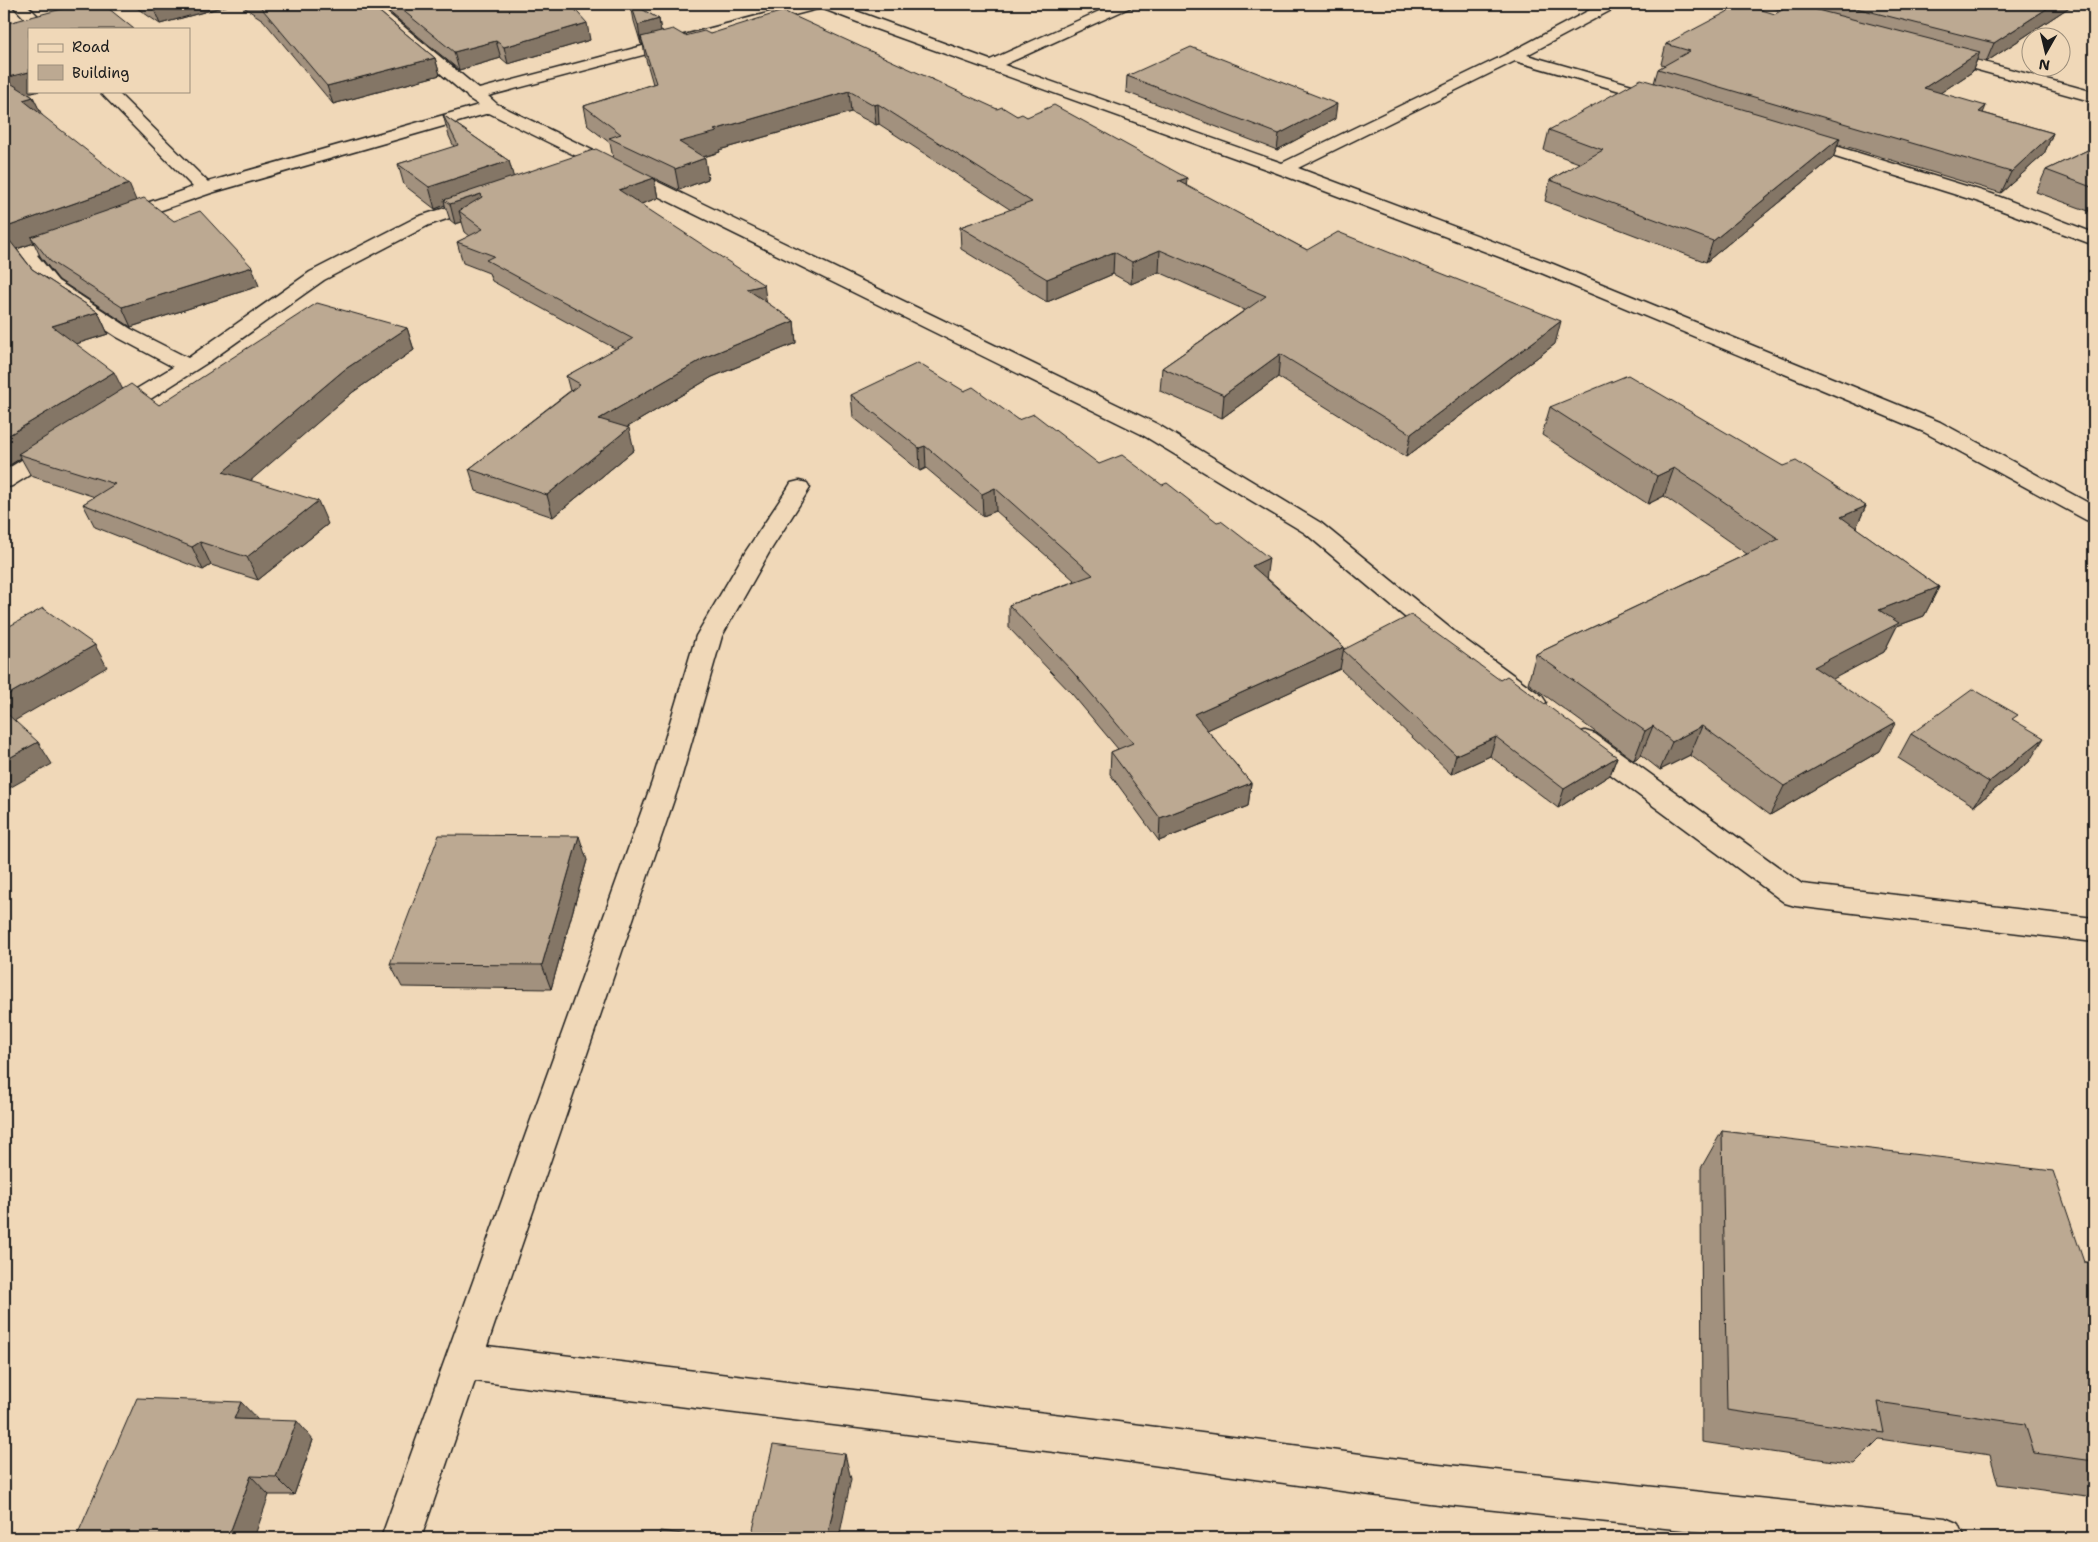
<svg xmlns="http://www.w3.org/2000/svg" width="2098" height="1542" font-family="'Shantell Sans',sans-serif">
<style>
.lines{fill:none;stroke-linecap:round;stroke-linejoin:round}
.minor-casing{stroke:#1c1c1c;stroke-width:3}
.minor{fill:#f0d8b8;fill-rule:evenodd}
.wall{fill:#a2917e;stroke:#1c1c1c}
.shaded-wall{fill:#847666;stroke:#1c1c1c}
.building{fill:#bca992;stroke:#1c1c1c}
</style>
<rect width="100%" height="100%" fill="#f0d8b8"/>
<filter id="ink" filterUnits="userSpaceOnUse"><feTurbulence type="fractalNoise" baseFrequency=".02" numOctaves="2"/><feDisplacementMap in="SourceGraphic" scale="10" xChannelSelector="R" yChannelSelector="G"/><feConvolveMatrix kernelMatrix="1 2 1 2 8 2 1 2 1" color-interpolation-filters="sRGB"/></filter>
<g filter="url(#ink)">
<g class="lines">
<!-- minor casing -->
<g class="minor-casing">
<path id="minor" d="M11,4H26L51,29H35Z
M368,4H382L385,11L479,89L802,4H837L990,60L1115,4H1133L1131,7L1004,65L1282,163L1509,53L1601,4H1619L1617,7L1527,55L1667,95L1669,98L1667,101H1655L1515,61L1298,168L1553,264L1940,422L2094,506V522L2086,520L1924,432L1539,272L1277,173L873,28L821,8L488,96L497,104L1157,424L1321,523L1456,633L1542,696L1546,702L1542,708L1533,711L1524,708L1438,645L1305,533L1141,434L489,113L211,193L127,222L121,223L115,222L112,218L115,214L193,187L99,91H116L208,182L479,105L468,98L466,95L373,16Z
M1733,4H1756L1818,20L1820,23L1818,26L1813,27L1735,7Z
M1939,50L2094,92V102L1934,58L1931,55L1934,52Z
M1800,135L1992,194L2094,233V245L1979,202L1794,144L1792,140L1794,136Z
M482,196L488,197L491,201L488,205L429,225L324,280L210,361L119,419L111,420L103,419L100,414L103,409L173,367L117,337L44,289L22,260L4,266V254L64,232L71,230L78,232L80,236L78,240L37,255L58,281L131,329L188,358L310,272L417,217Z
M58,440L66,442L69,447L66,452L12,486L4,488V471L50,442Z
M799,481L807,483L810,488L770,551L722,636L680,782L487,1346L1095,1419L1429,1463L1945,1518L1959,1524L1965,1538H1759L1429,1503L1095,1457L475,1381L421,1538H381L652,782L696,636L746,551L788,488L791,483Z
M1585,731L1595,734L1802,884L2094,918V942L1795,906L1785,903L1575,748L1572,741L1575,734Z"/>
</g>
<!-- minor -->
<use href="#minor" class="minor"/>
</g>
<!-- wall -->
<path class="wall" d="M131,4H233L160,24Z
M239,4H370L435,58L440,75L333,104L263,20Z
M384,4H570L590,40L508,64L501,58L459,70L387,10Z
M631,4L659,19L661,32L685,36L710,34L997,109L1017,116L1027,117L1186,186L1307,250L1555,344L1406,457L1278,377L1222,418L1160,391L1162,368L1245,310L1159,272L1131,284L1113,274L1047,302L961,249L960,227L1011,210L879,124L876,125L851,112L719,150L720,152L704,157L708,179L679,190L654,178L658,198L641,204L766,303L794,321L796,343L712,377L626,428L634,450L553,517L476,491L469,469L570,391L566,376L616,349L492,281L489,273L463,263L457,242L470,236L465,232L462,222L455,224L450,220L445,205L435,209L404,185L398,164L454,147L449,136L443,115L509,161L513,177L613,158L610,143L588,126L584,106L653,84L645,56L643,44H641L634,21Z
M1804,4H2074L1986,62L1977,60L1972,72L1940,93L1983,113L2053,133L2044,154L2001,193L1838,144L1833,158L1706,262L1545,201L1550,180L1579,163L1544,150L1549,130L1654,83L1658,69L1665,65L1661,64L1666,44L1804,6Z
M4,24L39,91L29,94L33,97L42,116L136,200L174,221L259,286L131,327L59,280L40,256L34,243L17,249L32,269L98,312L108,334L76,344L123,389L159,405L407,328L414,350L353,392L250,480L328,524L258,580L211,565L203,570L95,527L83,504L95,497L31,476L21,458L5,468H4Z
M1127,76L1335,119L1277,150L1126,92Z
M2094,147V213L2036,192L2046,170Z
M964,391L1099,464L1267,578L1344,647V649L1500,680L1617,757L1610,775L1558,808L1490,756L1451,774L1340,669L1207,730L1251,783L1248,806L1159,841L1110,774L1111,752L1118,749L1072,694L1009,628V605L1075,581L996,511L983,516L926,468L920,471L853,417L851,395Z
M1550,407L1783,466L1866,506L1856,528L1939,587L1924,616L1897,626L1884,652L1832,679L1880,751L1770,815L1690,755L1660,770L1641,755L1634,760L1528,683L1536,654L1747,554L1664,496L1648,504L1542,435Z
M2014,721L2029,762L1974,806L1898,758L1911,734Z
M587,860L551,989L402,987L390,964Z
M1722,1131L2084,1262L2094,1263V1497L1998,1484L1990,1455L1879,1439L1854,1464L1702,1442L1701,1168Z
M257,1420L313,1440L294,1495H269L76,1538Z"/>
<!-- shaded-wall -->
<path class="shaded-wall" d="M166,4H233L160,24L153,7Z
M2054,4H2074L1986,62L1994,43Z
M659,19L662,39L641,37L643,44H641L638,25Z
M587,23L590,40L508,64L504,47Z
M496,41L501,58L459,70L454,52Z
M1980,52L1972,72L1916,109L1924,88Z
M435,58L440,75L333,104L327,86Z
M29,72V91H39L13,98L4,78Z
M849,91L851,112L719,150L720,152L682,163L679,142L714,130Z
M33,97L43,117L23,100Z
M878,104L879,124L876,125L874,105Z
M1337,104L1335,119L1277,150L1279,134Z
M1986,106L1978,126L1979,112Z
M2053,133L2044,154L2001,193L2011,172Z
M1840,138L1833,158L1706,262L1713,241Z
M705,158L708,179L679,190L675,169Z
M509,161L515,182L444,200L445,205L435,209L429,187Z
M654,178L658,198L624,210L619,190Z
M1187,178L1185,200L1178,181Z
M129,184L138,205L31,237L34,243L4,253V228Z
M481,194L487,215L459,211L462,222L455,224L450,204Z
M1160,250L1159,272L1131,284L1132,262Z
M1114,252L1113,274L1047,302V279Z
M252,267L259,286L131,327L122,307Z
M764,285L767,305L747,289Z
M98,312L108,334L63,348L52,326Z
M794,321L796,343L712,377L604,441L599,419L708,356Z
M1561,321L1555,344L1406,457L1411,434Z
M407,328L414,350L353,392L234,495L223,472L344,370Z
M1280,354L1278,377L1222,418L1224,395Z
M114,372L125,394L18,454L21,458L5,468L4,466V438Z
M629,428L634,450L553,517L547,495Z
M925,446L926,468L920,471L919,448Z
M1674,468L1664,496L1648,504L1657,476Z
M995,488L996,511L983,516L982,494Z
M318,501L328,524L258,580L247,557Z
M1866,506L1853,534L1841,517Z
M200,542L211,565L203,570L192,547Z
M1269,558L1266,580L1252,566Z
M1939,587L1924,616L1897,626L1884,652L1801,696L1814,667L1879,610Z
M95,645L107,667L9,724L4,716V697Z
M1344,647L1340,669L1192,737L1194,714Z
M1896,722L1880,751L1770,815L1784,786Z
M1653,726L1641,755L1634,760L1645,731Z
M1702,726L1690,755L1660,770L1672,742Z
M1496,737L1490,756L1451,774L1456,755Z
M2044,738L2029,762L1974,806L1989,782Z
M38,742L52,764L4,791V761Z
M1617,757L1610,775L1558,808L1564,789Z
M1251,783L1248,806L1159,841L1160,818Z
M579,836L587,860L551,989L542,965Z
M241,1402L259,1421L234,1419Z
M297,1421L313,1440L294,1495L276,1477Z
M845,1454L851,1479L839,1538H827Z
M251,1476L269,1495L254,1538H228Z"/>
<!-- building -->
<path class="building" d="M81,4H103L134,29H29V72L4,78V24Z
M148,4H166L153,7Z
M258,4H370L435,58L327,86Z
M395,4H570L587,23L504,47L496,41L454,52Z
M631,4H633L659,19L638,25Z
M1742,4L1775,14L1793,4H1794L1980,52L1924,88L1986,106L1979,112L2053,133L2011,172L1658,69L1690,51L1666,44Z
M1840,4H2054L1994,43Z
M783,11L997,109L1002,107L1017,116L1022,114L1027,117L1054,105L1187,178L1178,181L1307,250L1338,232L1561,321L1411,434L1280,354L1224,395L1162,368L1266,296L1160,250L1132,262L1114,252L1047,279L960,227L1032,202L878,104L874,105L849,91L714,130L717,132L679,142L705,158L675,169L609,138L621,134L584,106L656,83L641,37L673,29L685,36L704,31L710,34Z
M1191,47L1337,104L1279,134L1127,76Z
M4,79L33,97L23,100L129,184L4,228Z
M1641,79L1840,138L1713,241L1550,180L1603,150L1549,130Z
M443,115L509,161L429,187L398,164L458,145Z
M2094,147V188L2046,170Z
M596,149L654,178L619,190L764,285L747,289L794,321L708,356L599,419L629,428L547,495L469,469L580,384L566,376L633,339L486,260L494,256L457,242L483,229L459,211L482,197L481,194L450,204L444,200Z
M144,198L174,221L200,211L252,267L122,307L50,261L31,237Z
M10,241L32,269L98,312L52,326L114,372L4,438V243Z
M317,303L407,328L344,370L223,472L318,501L247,557L200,542L192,547L83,504L115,484L18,454L131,384L159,405Z
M918,363L964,391L973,387L1018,420L1034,414L1099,464L1122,455L1162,485L1167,483L1217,522L1221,521L1269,558L1252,566L1344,647L1194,714L1251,783L1160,818L1111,752L1133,743L1072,671L1009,605L1093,575L995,488L982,494L925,446L919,448L851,395Z
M1628,375L1783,466L1796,461L1866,506L1841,517L1939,587L1879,610L1899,623L1814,667L1896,722L1784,786L1702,726L1672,742L1653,726L1645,731L1536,654L1779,539L1674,468L1657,476L1550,407Z
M43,608L95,645L4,697V629Z
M1411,615L1500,680L1507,676L1617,757L1564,789L1496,737L1456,755L1343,650Z
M1973,689L2018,715L2012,719L2044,738L1989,782L1911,734Z
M4,711L38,742L4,761Z
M439,835L579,836L542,965L390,964Z
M1722,1131L2053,1171L2084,1262L2094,1263V1461L2034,1453L2025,1424L1878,1402L1884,1433L1727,1410Z
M137,1398L241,1402L234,1419L297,1421L276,1477L251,1476L228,1538H76Z
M773,1445L845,1454L827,1538H751Z
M660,1531L712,1538H659Z"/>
</g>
<!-- margin -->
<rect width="2098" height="1542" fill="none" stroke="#f0d8b8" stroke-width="20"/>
<rect x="10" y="10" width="2078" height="1522" fill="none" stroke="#1c1c1c" stroke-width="2" filter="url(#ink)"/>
<!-- legend -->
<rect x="28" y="28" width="162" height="65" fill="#f0d8b8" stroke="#9b8d7a"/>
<rect x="38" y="44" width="25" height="8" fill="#f0d8b8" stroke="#9b8d7a"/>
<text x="72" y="52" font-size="15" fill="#1c1c1c">Road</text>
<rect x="38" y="65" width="25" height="15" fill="#bca992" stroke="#9b8d7a"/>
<text x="72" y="78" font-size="15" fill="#1c1c1c">Building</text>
<!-- north arrow -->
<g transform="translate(2046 52) rotate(188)"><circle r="24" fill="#f0d8b8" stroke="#9b8d7a"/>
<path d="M0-4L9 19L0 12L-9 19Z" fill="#1c1c1c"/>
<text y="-8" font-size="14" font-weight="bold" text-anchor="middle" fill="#1c1c1c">N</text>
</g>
</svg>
